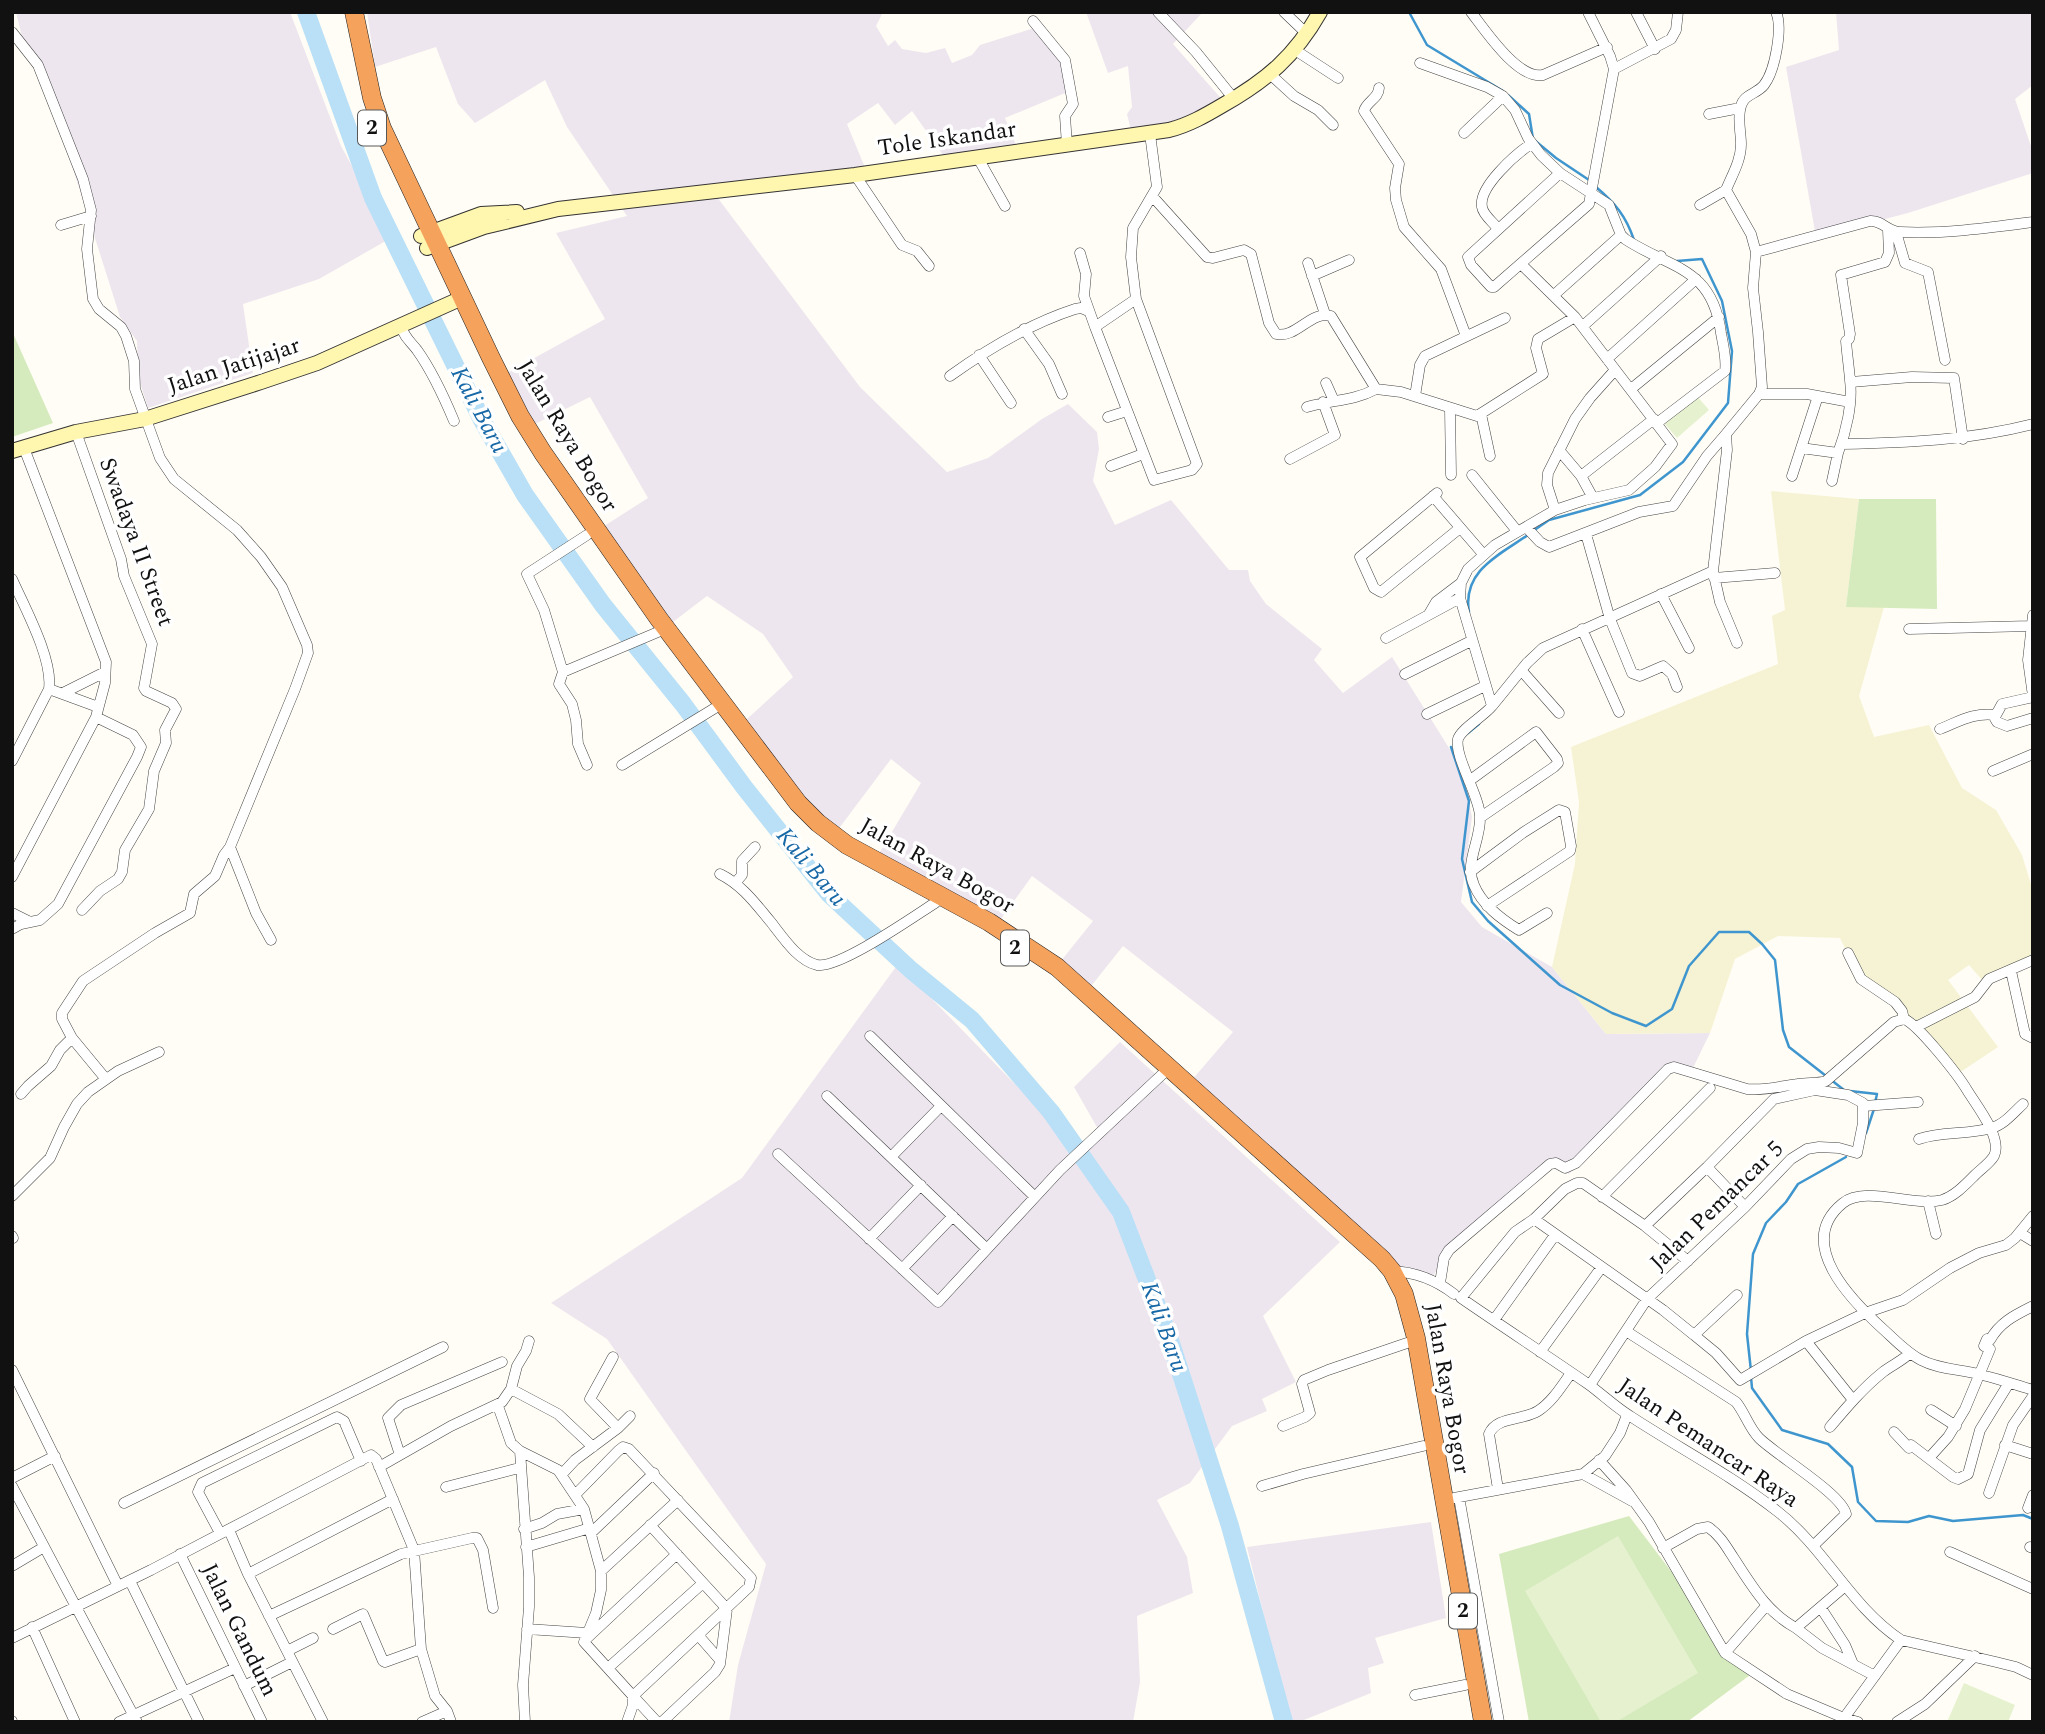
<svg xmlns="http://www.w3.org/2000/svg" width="2045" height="1734" font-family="Spectral,serif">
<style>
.industrial{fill:#eee6ef}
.farmland{fill:#f6f3d4}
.green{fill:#d5ebbd}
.pitch{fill:#e6f2cf}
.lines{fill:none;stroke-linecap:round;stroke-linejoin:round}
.stream{stroke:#3f96cf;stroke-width:2.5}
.river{stroke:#b9e0f7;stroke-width:18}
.street-casing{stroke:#444;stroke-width:11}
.secondary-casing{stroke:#333;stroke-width:16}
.highway-casing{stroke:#222;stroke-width:19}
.street{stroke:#fff;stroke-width:10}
.secondary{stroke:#fff6b0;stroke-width:14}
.highway{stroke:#f5a25d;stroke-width:18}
.labels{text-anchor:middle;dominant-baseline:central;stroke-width:7;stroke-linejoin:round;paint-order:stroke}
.shield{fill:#fff;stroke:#585858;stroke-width:2}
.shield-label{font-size:21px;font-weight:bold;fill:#111}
.street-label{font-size:23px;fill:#111;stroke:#fff}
.water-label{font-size:24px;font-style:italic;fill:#1768a6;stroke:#fff}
</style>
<rect width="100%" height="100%" fill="#fffdf5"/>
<!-- industrial -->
<path class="industrial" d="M16,12H290L341,146L391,238L319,279L243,304L253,373L148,408L138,376L137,341L120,317L49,93L24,45Z
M367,12H883L876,26L888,46L895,40L902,49L926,53L945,48L952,63L972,55L980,45L1034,28L1065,65L1070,91L1005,118L1018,150L948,162L912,111L895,125L878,103L847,124L866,170L708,185L860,387L947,472L988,458L1042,419L1068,404L1097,432L1099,449L1093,481L1115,525L1171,500L1229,570H1248L1250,581L1266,604L1322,649L1314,660L1343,693L1392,657L1461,767L1472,817L1461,902L1482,927L1552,967L1606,1034L1710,1033L1692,1070L1666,1073L1569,1174L1555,1162L1448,1249L1430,1282L1394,1269L1191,1081L1233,1032L1123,946L1088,990L1056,967L1093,921L1032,876L996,926L874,862L921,783L891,759L837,831L800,799L747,719L793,677L763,634L707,596L669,625L601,528L648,498L590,397L535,424L507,373L605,319L556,233L627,216L567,127L545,80L475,123L458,104L436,47L375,67Z
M1086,12H1203L1173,44L1226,104L1133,139L1127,114L1132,107L1128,66L1108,73Z
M1836,12H2033V85L2015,99L2033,152V173L1908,213L1816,237L1786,67L1839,50Z
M898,964L1077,1148L1098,1129L1074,1087L1120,1042L1340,1242L1263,1316L1296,1382L1262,1399L1267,1411L1232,1426L1190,1483L1157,1500L1187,1557L1193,1593L1137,1616L1140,1682L1133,1722H729L738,1665L766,1564L607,1339L551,1303L742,1178Z
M1431,1522L1446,1618L1375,1638L1384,1663L1368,1668L1371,1693L1299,1722H1290L1247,1547Z"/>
<!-- farmland -->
<path class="farmland" d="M1771,491L1859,499L1846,607H1884L1859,696L1874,737L1929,725L1962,788L1996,810L2022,855L2033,891V957L1983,981L1969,965L1948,980L1998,1047L1953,1077L1893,1001L1861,981L1840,938L1778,936L1735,959L1710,1033L1606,1034L1552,967L1575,864L1579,802L1571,747L1778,664L1772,616L1785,610Z"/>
<!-- green -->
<path class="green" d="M12,331L53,423L12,437Z
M1859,499H1936L1937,609L1846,607Z
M1629,1516L1750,1675L1687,1722H1529L1499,1554Z"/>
<!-- pitch -->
<path class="pitch" d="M1696,395L1709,410L1677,438L1664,423Z
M1618,1536L1698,1673L1616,1722H1601L1525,1591Z
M1964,1683L2015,1705L2008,1722H1947Z"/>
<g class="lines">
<!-- stream -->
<path class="stream" d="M1409,12L1427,45L1503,91
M1508,95L1529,114L1533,139L1556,158L1589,180
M1596,187C1615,203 1626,216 1634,240
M1533,531L1549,520L1640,495L1683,462L1728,403L1732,351L1722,301L1702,259L1677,261
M1469,612C1462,571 1499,555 1528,535
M1468,733L1479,724
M1451,747L1469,801L1462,859L1472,902L1488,921L1560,985L1612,1013L1646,1026L1672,1009L1689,966L1719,932H1749L1762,944L1775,960L1783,1030L1789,1047L1844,1090
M1850,1091L1877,1094L1875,1103
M1866,1133L1874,1109
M1751,1371L1747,1334L1753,1254L1766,1223L1786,1202L1798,1184L1846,1157
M1751,1377L1752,1388L1782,1430L1828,1444L1852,1467L1858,1502L1876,1521L1908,1522L1929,1516L1953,1521L2023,1515L2033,1519"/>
<!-- river -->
<path class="river" d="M306,12L373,198L482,420L525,495L603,605L683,704L744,787L829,894L911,970L972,1020L1051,1112L1121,1212L1169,1337L1230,1526L1284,1722"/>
<!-- street casing -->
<g class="street-casing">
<path id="street" d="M1158,12L1196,52L1234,99
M1284,12L1307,34
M1471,12C1485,30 1518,80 1543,75L1607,47
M1636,12L1655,49
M1033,21L1065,60L1073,104L1065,116L1067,145
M12,32L38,65L83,179L91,210L87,249L93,299L99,309L121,327L126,336L134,361L135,389L160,458L174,479L237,530L261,557L282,587L307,645L308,653L295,689L230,847L256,913L271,940
M1295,50L1338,78
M1420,63L1487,87L1503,96L1515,110L1528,138L1541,155L1560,173L1609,205L1621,235L1625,239C1670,269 1712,266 1721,333C1723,345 1727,359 1725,371L1657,423
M1614,69L1671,39L1676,30L1678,12
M1271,75L1294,96L1318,110L1333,125
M1379,88C1379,98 1366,102 1364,111L1399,164L1395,188L1396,200L1404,227L1441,269L1466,336
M1709,114L1740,108
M1464,133L1503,96
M978,158L1005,206
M1560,173L1468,257L1471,265L1491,287H1494L1589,204L1614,69L1610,56L1588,12
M855,175L902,245L917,251L929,266
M1153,197L1207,257L1213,258L1244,250L1251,254L1269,323L1276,334C1296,339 1311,310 1331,316L1376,389L1401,392L1477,416L1543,374L1536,348L1538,339L1575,317
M1700,205L1726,190
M61,225L91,216
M1498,229C1494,223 1483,215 1482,207C1478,187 1516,154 1531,144
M1896,232L1905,263L1928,272L1945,360
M1756,252L1870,221C1882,220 1888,232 1900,232C1945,234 1988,228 2033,222
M1080,253L1086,274L1084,296L1095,327
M1308,263L1325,314
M1522,265L1575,317L1672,444L1655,467L1629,490L1585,500L1555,510L1495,545L1468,569L1461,583L1460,598L1492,706C1484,716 1461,729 1458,739C1454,756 1480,797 1480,817C1481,840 1464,863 1474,885C1482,905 1501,919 1519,930L1547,913
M1312,276L1349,260
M1554,295L1621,235
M1136,299L1095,327L1154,480L1192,470L1197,464L1136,299L1131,257L1133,228L1157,187L1150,134
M401,326C404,337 410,341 417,350C432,371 444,397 454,421
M1583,326L1661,256
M1024,329L1049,364L1062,394
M979,355L1011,403
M1607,359L1696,279
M950,376C989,348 1029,324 1075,309L1081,308L1088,311
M1851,382L1912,377L1954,378L1963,439
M1326,383L1334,401
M1631,389L1719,317
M1759,394H1807L1850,402
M1415,396L1420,365L1425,356L1505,318
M1307,407C1331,400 1354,401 1376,389
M1450,409L1451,475
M1481,414L1490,456
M1108,417L1127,411
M76,432L121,559L124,576L152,644L144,688L146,691L172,703L176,709L165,730L166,743L154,771L149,809L125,850L122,872L118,879L100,891L82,910
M1842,444C1907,443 1970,440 2033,424
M1801,448L1838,453C1846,432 1853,403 1850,380C1849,367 1847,354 1846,341L1849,339L1850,334L1841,275L1885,262L1889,253L1888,230
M1559,450L1581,476L1654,419
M1290,459L1335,435L1323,402
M1111,466L1143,454
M1472,475L1517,531
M1581,476L1593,498
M1792,476L1818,396
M1832,481L1838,453
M1437,493L1360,557L1374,588L1381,592L1460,528
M1433,496L1483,554
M1555,510L1547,485L1548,473L1575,419L1590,398L1615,370
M1526,527L1540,542L1549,547L1639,512L1673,506L1707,456L1726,434
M1586,534L1610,619L1632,673L1640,676L1663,666L1672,674L1677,687
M1714,578L1775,573
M12,579C25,608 53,659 49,689L12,761
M1661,594L1689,648
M1429,614L1436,602L1461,583
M2033,615L2028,660L2033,696
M1582,629L1619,712
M1909,629L2031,626
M1386,638L1460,598
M1737,643L1720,602L1713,571L1727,450L1726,434L1759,394L1762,387L1758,332L1753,288L1756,252L1751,234L1726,190C1732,175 1741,161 1741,144C1741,132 1737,118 1741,106C1744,94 1757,94 1764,85C1775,71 1783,28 1776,12
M1521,670L1559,713
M563,672L658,632
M1405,674L1471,641
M49,689L98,707
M63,693L105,672
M1492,706L1527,663L1543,648L1713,571
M1427,714L1485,686
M1993,715L1997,722L2007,726L2033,718
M1940,729C1960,721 1974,712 1996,715L2002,704L2033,697
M587,765L578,744L576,720L572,704L559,684L563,672L544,610L527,574L587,535
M622,765L715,708
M1993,771L2033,754
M1469,781L1536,732L1557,759L1558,763L1554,767L1481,817
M1470,872L1524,832L1559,810L1565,812L1571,846L1570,851L1487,906
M720,874C742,885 755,903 770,921C782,936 797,960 817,965C839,969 913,917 935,903L941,897
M12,877L96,717L105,683L106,662L24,448
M736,882L742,875V861L755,847
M12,913L30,922
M12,929L21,924L40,920L58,904L137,757L141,747L133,735L96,717
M1848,953L1861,979L1895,1002L1902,1011L1904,1019
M2011,971L2025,1034L2033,1038
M1916,1027L1975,997L1989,979L2033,960
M870,1036L1035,1197
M72,1038L105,1078
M21,1094L28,1086L51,1066L60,1050L72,1038L62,1019V1013L83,981L155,933L190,913L194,894L215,876L224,855L230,847
M827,1096L987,1249
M1864,1106L1918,1102
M1919,1139C1942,1131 1968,1135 1991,1128C2004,1125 2014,1112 2023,1104
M778,1154L938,1302L1060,1170L1169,1068
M891,1157L941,1106
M1707,1167L1745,1207
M12,1196L50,1158L64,1127L77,1104L88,1092L118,1071L159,1052
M1602,1197L1710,1088
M1928,1201L1936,1234
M1534,1219L1663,1310L1694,1335L1737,1295
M2020,1233L2033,1241
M12,1236L13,1238
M869,1239L921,1185
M1688,1261L1645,1226L1583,1183H1577L1565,1189L1534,1219L1515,1232L1461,1298C1503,1327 1546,1355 1588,1384C1602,1394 1615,1407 1630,1416C1679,1448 1731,1475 1777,1511C1825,1548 1850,1606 1901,1640L1996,1662L2016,1667L2033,1675
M902,1269L953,1216
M1392,1271C1415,1272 1436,1280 1454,1294
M1440,1283L1444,1258L1449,1250L1550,1164L1556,1163L1565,1168L1576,1163L1668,1069L1674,1067L1747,1089C1766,1091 1780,1086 1798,1084C1808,1082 1817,1084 1826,1081L1894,1022L1904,1019C1918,1024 1958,1075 1967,1090C1976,1105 2003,1138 1994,1156C1990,1163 1981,1169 1975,1175C1966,1184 1955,1196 1942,1200C1913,1207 1865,1185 1843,1203C1793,1243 1853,1302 1884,1330C1895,1340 1907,1353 1921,1360C1940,1370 1962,1369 1982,1375C1999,1379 2016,1385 2033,1390
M1494,1320L1555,1235
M1626,1331L1736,1402C1745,1413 1749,1428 1759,1438C1776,1455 1842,1494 1846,1514L1813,1546
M1694,1335L1716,1353L1740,1380L1806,1341L1865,1313L1903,1300L1950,1268L1979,1253L2006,1245L2015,1238L2033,1216
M1806,1341L1853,1400
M1540,1352L1601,1268
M12,1370L118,1586
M1590,1385L1647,1299L1745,1207L1791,1159L1807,1149L1819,1147L1839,1148L1857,1153L1863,1123V1103L1848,1095L1815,1090L1774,1099L1707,1167L1645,1226
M511,1389L558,1414L593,1447
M498,1406L511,1443L520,1451L558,1470L584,1509L601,1571V1590L596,1613L584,1642L633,1696V1705L627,1722
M1931,1410L1956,1426
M1283,1426L1305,1417L1310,1413L1302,1384L1304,1380L1328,1370L1407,1343
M1830,1427C1846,1408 1863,1388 1883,1372C1892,1365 1902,1361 1910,1353
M618,1428L630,1416
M1894,1432L1909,1448L1911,1445L1953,1477L1958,1479L1968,1474L1980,1430L2009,1383
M2005,1445L2033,1454
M520,1451L529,1577V1607L523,1685L525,1722
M400,1455L388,1418L401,1405L502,1362
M1929,1458L1948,1437L1965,1409L1990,1349L1984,1346L1987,1339L1990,1340C2000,1322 2015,1315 2033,1306
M1599,1460L1626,1490L1649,1522L1725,1653L1787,1694L1844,1718L1858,1722
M379,1467L451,1426L502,1402L511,1389L517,1366L526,1351L529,1341
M562,1474L575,1460L618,1428L590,1399L613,1357
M1583,1474L1632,1501
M12,1478L55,1456
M12,1486L137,1722
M1262,1486L1303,1474L1423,1446
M446,1487L519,1468
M1498,1489L1489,1434C1497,1416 1522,1421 1538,1411C1552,1402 1561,1387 1571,1373
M1989,1493L2013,1425L2033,1396
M575,1495L618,1451L623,1447L629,1449L751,1578L749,1587L633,1696L657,1722
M1459,1497L1499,1722
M1454,1498L1583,1474L1605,1456L1620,1433L1627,1415
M124,1503L443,1347
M2028,1508L2033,1495
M650,1525L727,1609L720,1664L715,1672L662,1722
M524,1529L542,1523L557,1514L584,1509
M229,1530L248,1574L323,1722
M220,1533L198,1492L202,1483L337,1417L344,1421L361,1461
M591,1533L654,1473
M526,1547L590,1528
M2030,1547L2033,1548
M1663,1548L1697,1529L1708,1527C1719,1534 1726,1546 1733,1557C1751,1584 1766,1612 1796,1628L1844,1587
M1950,1552L2033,1589
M180,1554L262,1722
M12,1566L44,1547
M601,1571L678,1500
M248,1574L393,1499
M130,1581L199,1722
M1821,1608L1845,1645L1853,1664
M269,1616L401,1554L472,1538H477L483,1550L493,1608
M32,1627L75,1722
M1796,1628L1822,1648L1875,1676
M527,1629L587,1633
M698,1635L719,1659
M12,1638L151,1570L371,1455L376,1459L414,1550L421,1649L385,1662L383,1661L363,1614L333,1629
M585,1640L677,1554
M421,1649L435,1696L447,1711L451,1722
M287,1651L313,1638
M1725,1653L1766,1606
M608,1668L703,1583
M244,1686L292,1662
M1415,1695L1465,1685
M1844,1718L1901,1640
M12,1721V1722
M119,1722L235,1668
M422,1722L447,1711
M1897,1722L1925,1704L1975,1656"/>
</g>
<!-- secondary casing -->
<g class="secondary-casing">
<path id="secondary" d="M421,236L481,214L517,212
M427,248L484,227L558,209L855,175L1169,130C1189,125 1206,115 1223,105C1267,80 1295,56 1320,12
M12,451L76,432L145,419L261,382L317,363L462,298"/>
</g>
<!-- highway casing -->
<g class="highway-casing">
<path id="highway" d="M354,12L372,98L382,128L491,358L520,416L543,453L659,619L798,803L818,823L847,845L989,922L1057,967L1382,1259L1392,1271L1404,1294L1416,1338L1483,1722"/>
</g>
<!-- street -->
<use href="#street" class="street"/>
<!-- secondary -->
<use href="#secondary" class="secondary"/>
<!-- highway -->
<use href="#highway" class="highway"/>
</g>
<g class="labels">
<!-- shield labels -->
<g class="shield">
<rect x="358" y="110.5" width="28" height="35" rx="5"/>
<rect x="1001" y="930.5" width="28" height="35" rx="5"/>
<rect x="1449" y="1593.5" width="28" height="35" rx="5"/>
</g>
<g class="shield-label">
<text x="372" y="128">2</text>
<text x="1015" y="948">2</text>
<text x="1463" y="1611">2</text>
</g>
<!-- street labels -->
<g class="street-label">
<text transform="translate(947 139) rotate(-8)">Tole Iskandar</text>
<text transform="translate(234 366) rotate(-18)">Jalan Jatijajar</text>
<text transform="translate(567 436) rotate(59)">Jalan Raya Bogor</text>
<text transform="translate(136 542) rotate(70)">Swadaya II Street</text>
<text transform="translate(937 866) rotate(29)">Jalan Raya Bogor</text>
<text transform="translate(1717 1206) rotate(-44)">Jalan Pemancar 5</text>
<text transform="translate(1447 1389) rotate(80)">Jalan Raya Bogor</text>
<text transform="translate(1708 1443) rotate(34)">Jalan Pemancar Raya</text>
<text transform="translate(239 1630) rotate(64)">Jalan Gandum</text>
</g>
<!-- water labels -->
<g class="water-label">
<text transform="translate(479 410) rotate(62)">Kali Baru</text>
<text transform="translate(811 867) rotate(50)">Kali Baru</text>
<text transform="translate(1164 1327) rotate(70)">Kali Baru</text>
</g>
</g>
<!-- border -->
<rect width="2045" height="1734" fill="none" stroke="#111111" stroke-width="28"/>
</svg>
